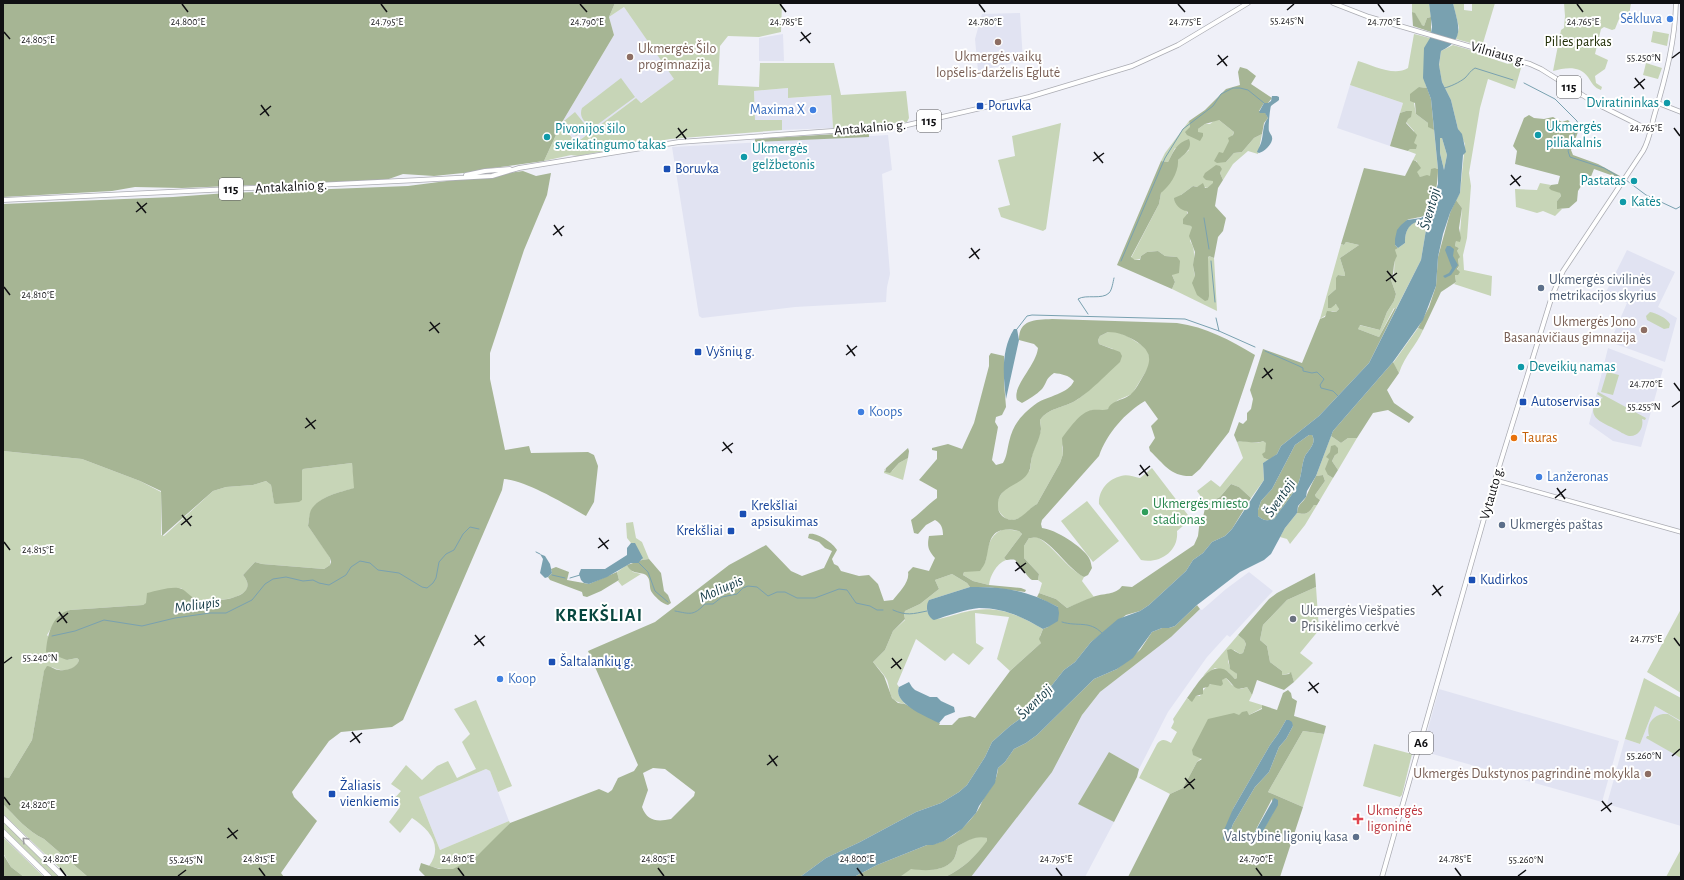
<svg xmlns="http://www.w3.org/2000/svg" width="1684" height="880" font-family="'Alegreya Sans',sans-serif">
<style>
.built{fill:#e1e3f2}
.green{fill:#c7d5b7}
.forest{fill:#a6b594;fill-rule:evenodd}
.water{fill:#79a1b0;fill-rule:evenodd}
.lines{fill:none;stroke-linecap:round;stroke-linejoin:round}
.stream{stroke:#79a1b0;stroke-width:1}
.tertiary-casing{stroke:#abacb3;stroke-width:5}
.primary-casing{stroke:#abacb3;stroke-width:5.5}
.motorway-casing{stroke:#abacb3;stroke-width:6}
.tertiary{stroke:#fff;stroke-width:3.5}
.primary{stroke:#fff;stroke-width:4}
.motorway{stroke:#fff;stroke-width:5}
.oneway{stroke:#9f9fa1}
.ticks{fill:none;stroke:#101013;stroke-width:1.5}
.shop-dot{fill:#3f7fe0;stroke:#fff;stroke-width:1.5}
.education-dot{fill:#8d6e63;stroke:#fff;stroke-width:1.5}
.culture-dot{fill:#0f9aa8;stroke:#fff;stroke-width:1.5}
.transit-dot{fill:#1a4fb4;stroke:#fff;stroke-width:1.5}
.service-dot{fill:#5c6f8a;stroke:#fff;stroke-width:1.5}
.food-dot{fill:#e8710a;stroke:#fff;stroke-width:1.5}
.leisure-dot{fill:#2e9e5b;stroke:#fff;stroke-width:1.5}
.worship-dot{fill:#6b7280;stroke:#fff;stroke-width:1.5}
.health-dot{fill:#e0444e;stroke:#fff;stroke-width:1.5}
.labels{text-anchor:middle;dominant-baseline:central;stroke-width:4;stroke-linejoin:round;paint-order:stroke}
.shield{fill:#fff;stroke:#58585a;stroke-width:1}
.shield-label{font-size:13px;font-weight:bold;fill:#101013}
.shop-label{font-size:14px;fill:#366cbe;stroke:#fff;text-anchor:start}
.park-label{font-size:14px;fill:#212e07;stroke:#fff}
.education-label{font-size:14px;fill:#785e54;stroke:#fff;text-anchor:end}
.street-label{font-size:14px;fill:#101013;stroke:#fff}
.culture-label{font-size:14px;fill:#0d838f;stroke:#fff;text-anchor:start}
.transit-label{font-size:14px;fill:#164399;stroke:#fff;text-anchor:start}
.service-label{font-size:14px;fill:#4e5e75;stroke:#fff;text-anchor:start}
.food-label{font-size:14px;fill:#c56008;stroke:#fff;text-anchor:start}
.leisure-label{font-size:14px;fill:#27864d;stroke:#fff;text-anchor:start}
.worship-label{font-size:14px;fill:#5b616d;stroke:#fff;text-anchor:start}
.health-label{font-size:14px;fill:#be3a42;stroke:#fff;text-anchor:start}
.water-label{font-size:15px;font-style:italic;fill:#133945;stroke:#fff}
.district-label{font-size:18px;font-weight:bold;letter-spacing:1px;fill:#07463f;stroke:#fff}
.ticks-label{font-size:10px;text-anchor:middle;fill:#101013;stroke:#fff;stroke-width:4;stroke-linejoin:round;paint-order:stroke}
</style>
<rect width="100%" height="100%" fill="#eff0f8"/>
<!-- built -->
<path class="built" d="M624,7L675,79L640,103L636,98L576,143L561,124L614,35L609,17Z
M1020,13L1023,61L978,71L975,39L982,14Z
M783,34L784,61H759V38Z
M1350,85L1403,103L1390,146L1337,128Z
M788,88L789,98L831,95L833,128L782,130V120H755L754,91Z
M888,135L892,170L882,174L890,274L887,287L886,302L795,307L702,318L699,316L672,147Z
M1627,250L1675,272L1658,307L1677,318L1665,362L1610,342L1627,303L1606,292Z
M1608,348L1663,369L1641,447L1613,441L1589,424Z
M1249,572L1273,591L1230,637L1227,635L1207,657L1168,712L1139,769L1109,752L1079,804L1114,822L1085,877H971L1067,745L1082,715L1100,692L1171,637L1200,609L1202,610L1226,589Z
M1439,689L1619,741L1602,802L1422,751Z
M1655,706L1681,721V826L1607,804L1625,739L1640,744Z
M486,769L490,771L509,821L440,850L419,797Z"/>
<!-- green -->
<path class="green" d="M615,3H782L781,32L759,37L728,36L720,46L718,85L759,87L760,63H834L841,95L906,91L909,118L907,122L833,128L831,95L788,98V88L754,91L755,120H782V130L670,139L578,156L571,155L544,161L561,124L576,143L636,98L641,103L674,79L624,7L609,17Z
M1412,3H1429L1431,17L1427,18L1424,26C1417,23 1419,15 1412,12Z
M1453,3H1464V10L1472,11V3H1495L1483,43L1485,47L1456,39L1459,28Z
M1564,3H1631L1629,16L1621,14L1615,29L1612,30L1604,27L1601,29L1595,54L1608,60L1605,69L1595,76L1596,83L1602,87L1601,90C1594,88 1592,83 1588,77C1579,65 1565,68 1553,71L1561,30L1564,28L1565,16Z
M1653,31L1669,34L1667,46L1651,42Z
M1414,34L1430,38L1425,83L1427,88L1419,87L1414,103L1416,114L1428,123L1429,127L1434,130L1438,169L1435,168L1431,176L1420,177L1417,175V161L1413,160L1416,154L1408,151L1414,144V131L1406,122V111L1400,113L1403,103L1350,85L1358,61C1372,65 1394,77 1408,68Z
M1453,45L1488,55L1487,57L1508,64L1510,62L1517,64L1521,68L1515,89L1488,79L1480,108L1469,173L1471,186L1467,238L1463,255L1464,270L1492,276L1491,296L1454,284L1456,282L1455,275L1459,266L1457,251L1459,248L1455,246L1456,241L1460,233L1462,208L1456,200L1460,193L1465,144L1458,129L1451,100L1442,82L1439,66L1441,51Z
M1646,63L1662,68L1658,79L1643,75Z
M621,78L635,97L586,133L584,131L591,125C583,122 579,116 582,108Z
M575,112L587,127L576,136L564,121Z
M1215,120H1219L1234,132L1220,162H1226L1234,153L1242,152L1254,138L1262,134L1258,154L1248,151L1233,164L1223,180L1220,173L1222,168L1213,181L1214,183L1207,188L1201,186L1197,187L1193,186L1181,195V208L1187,211L1188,225L1192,226V227L1190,241C1198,252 1191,264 1195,276L1207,261L1209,256L1214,258L1217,311L1172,289L1175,282L1172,275L1177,257L1165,256L1158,251L1147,252L1141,256L1140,259L1135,260L1131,258L1159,204L1161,193L1178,160L1189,150L1175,148L1168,162L1161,161L1165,153L1189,121L1190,127L1198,132V129L1205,124H1210Z
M1061,123L1046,229L1043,231L1001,217L998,208L1010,205L998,160L1015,156L1012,136Z
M1440,137L1442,138L1447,155L1444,170L1440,153Z
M1540,183L1551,185H1550L1560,193L1561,196L1557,201V208L1562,209L1555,216L1543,211L1537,213L1516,207L1515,189L1537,190Z
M1428,218L1421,260L1396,309L1394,308L1379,337L1358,329L1359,325L1380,330L1387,312L1394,301L1396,294L1391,280L1394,274L1395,250L1405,243C1405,225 1412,222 1428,218Z
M1346,242L1359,245L1340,258L1345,274V276L1338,275L1336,283V289L1328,296L1334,305L1337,304L1339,309L1336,312L1332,311L1320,319L1341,244L1344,245Z
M1650,312C1656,313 1667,318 1670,324L1669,328L1664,329L1647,320L1646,316Z
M1418,328L1423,330C1416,346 1405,355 1399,373L1393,363Z
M1108,332H1117L1127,336L1143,346L1148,352L1150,361L1148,368L1132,394L1118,400L1108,409L1104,411L1092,410L1068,430L1062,447L1063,454L1060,463L1037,504C1030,508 1025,517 1017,519C1012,521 1006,520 1003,516C984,498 1018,479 1030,470L1032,455L1041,430L1040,420C1048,408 1063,408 1075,401C1095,389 1103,369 1113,349L1099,344L1098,340L1100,336Z
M1607,372L1619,375L1613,395L1601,392Z
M1598,392L1646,418L1645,420L1642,419C1644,427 1639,437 1629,436C1625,435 1619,431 1615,429C1606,424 1589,419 1594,406C1596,401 1599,399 1603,398L1597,394Z
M1331,436L1341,443L1348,438H1357L1338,470L1332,461L1335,455L1330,452L1328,475L1333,478L1320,500L1316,497L1315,495L1325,481L1323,475L1316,476Z
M1243,441L1258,443L1263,441L1267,443L1264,458L1269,460L1263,463L1264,480L1251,498L1239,487L1231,484L1220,497L1206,504L1197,491L1211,480L1220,487L1243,458L1237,442Z
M3,451L82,459L140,481L161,492V535L164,536L213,491L226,487L253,485L266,481L271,485L274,502L302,500V471L303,469L352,463L355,488C341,492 319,496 312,510C309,514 309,521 308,526L327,553L330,558V565L324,569L262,564L255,562L243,575C263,599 213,602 199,600C192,599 185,593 181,588L143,605L70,610L59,615L47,635L67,660L77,658L79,660C76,672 60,672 52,667L44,672L32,740L9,778L3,777Z
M908,458L903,480L884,473V470L886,468L884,471H892L899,463Z
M1152,468L1191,519L1177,531C1179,551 1160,564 1141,560L1099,504C1098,491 1108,479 1121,476C1127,474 1134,477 1140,478Z
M1087,501L1119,541L1093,562L1061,521Z
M1314,505H1317L1305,525L1290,544L1287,539L1280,537L1285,528L1297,513C1307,515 1309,513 1314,505Z
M633,522L636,538L642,542L649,559L642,560V558L634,543H631L627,538L626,523Z
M1004,529L1019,531L1022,534L1004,558L1006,560C996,564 990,576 989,585L973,581L963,575L964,572L986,561C987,547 990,534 1004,529Z
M1037,537C1055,547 1065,567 1084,577L1082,581L1094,597L1067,608L1056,599L1039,593L1042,583L1038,580L1039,574L1024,558V546L1029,538Z
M627,565L633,572L641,574L622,586L618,581L619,580L617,572Z
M952,574L967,583L970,587L929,600L927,611L932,619C942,620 955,614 965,612C996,604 1017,614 1043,629L1040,636L1041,643L1010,671L997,659L1009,617L975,613L976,643L984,648L969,665L953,653L945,661L916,639L897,684L899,687C896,694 901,699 905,704C887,700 892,694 887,680C884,674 877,667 873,662L885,650L893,631L905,620L904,615L905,611L920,604L939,589L935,580Z
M1316,587L1319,630L1300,653L1313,663L1294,682L1291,673L1282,675V671L1270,662L1267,646L1260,640L1263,625L1287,600Z
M1681,609V693L1647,672Z
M1238,635L1244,640L1246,644L1243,653L1240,654L1234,650L1228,661L1230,668L1237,674V678L1235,679L1228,672L1215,668L1203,676Z
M1226,678L1232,685L1241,689L1247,687L1252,695L1249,701L1262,705V708L1249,715L1197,762L1183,788L1170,794L1139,778L1157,744C1162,738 1165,740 1171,743L1177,732L1171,728L1174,722L1173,719L1187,698L1189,700L1196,696H1200C1205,684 1215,682 1226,678Z
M1644,678L1681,698V721L1655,706L1640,744L1625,739Z
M476,700L512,786L498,792L490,771L486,769L419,797L440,850L509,821L510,823C494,840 477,861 454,869C447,871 437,868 429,866C444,846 429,829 412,818L400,833L389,822L400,807L393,800L401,791L391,784L406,765L422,780L437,766L448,761L457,778L476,769L462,742L470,734L454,709Z
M1663,714H1668L1681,722V758L1646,738L1647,736H1649C1646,725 1652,716 1663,714Z
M1303,731L1324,734L1303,807L1268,792Z
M1374,744L1412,754L1402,795L1400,797L1363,786Z
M3,804C16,817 27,831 44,839L88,877H69L3,814Z
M3,821L61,877H53L3,828Z
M981,836L987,838L988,841C976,856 963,869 945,877H900L911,868C924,871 945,872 954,859C956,855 957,850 958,846L970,839Z
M3,837L44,877H24L11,867L3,853Z
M1681,849V877H1666L1680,851Z"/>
<!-- forest -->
<path class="forest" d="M3,3H615L609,17L614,35L561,124L544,161L493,168L473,172L434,176L403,174L386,180L182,188L135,187L112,191L3,197Z
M1412,12L1415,13L1422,25L1424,26L1427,18L1431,17V32L1413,26Z
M1240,67L1247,69L1256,76L1251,84L1272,98L1268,103H1264L1259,111L1265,112L1268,118L1264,123L1262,134L1254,138L1242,152L1234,153L1226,162L1217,163L1214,161L1219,152L1223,153L1229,141L1228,138L1233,135L1234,132L1219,120L1205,124L1198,129V132L1203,133V136L1200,141L1187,135L1185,132L1190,127L1189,121L1205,110L1226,89L1240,85L1238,72Z
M1419,87L1427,88L1431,99L1434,130L1428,127V123L1416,114L1415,103L1410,101V94Z
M1406,111H1412L1411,117L1408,119L1406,123L1417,135L1414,143L1417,145L1416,149H1410L1408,151L1390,146L1400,113Z
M1529,115L1534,118L1544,119L1553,117L1562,122L1568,120L1578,132L1571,150L1573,155L1598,164L1620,176L1619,178L1594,169L1588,184L1583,183L1578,191L1577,201L1569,208L1557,209V201L1561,196L1560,193L1551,190L1549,188L1551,185L1558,184L1560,176L1515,164L1517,151L1513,146L1524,118Z
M869,132V137L755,142V139Z
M1189,139C1193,148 1185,154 1178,160C1179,172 1170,186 1161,193L1159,204L1131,257L1135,260H1140L1141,256L1147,252L1158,251L1165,256L1177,257L1180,261L1179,273L1172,275L1175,282L1172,289L1117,265L1161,161L1168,162C1174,151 1176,143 1189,139Z
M1413,160L1416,161L1421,168L1417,172L1420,177L1427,175L1430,176L1431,169L1435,168L1438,169C1438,181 1435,210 1423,216C1419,218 1412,218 1407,220L1395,245L1398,248L1395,250L1397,256C1392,264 1395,272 1391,280L1396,294L1394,301L1387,312L1380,330L1360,325L1358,329L1379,337L1395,308L1396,309L1369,363L1319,416L1281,446L1277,454L1269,460L1264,458L1262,454L1265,452L1266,443L1263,441C1255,445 1246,440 1237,442L1234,435L1239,422L1243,424L1247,420V413L1251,409L1253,399L1250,390L1263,349L1302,363L1320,319L1325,317L1327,311L1336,312L1339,309L1336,304L1331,308H1328V296L1336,289V278L1338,275L1345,276V274L1340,258L1359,245L1346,242L1344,245L1341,244L1364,168L1405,176Z
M1216,165L1220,166L1222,169L1220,173L1223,180L1218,188L1215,206L1226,218L1223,231L1218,237L1214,258L1209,256L1208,258L1209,296L1208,300L1205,301L1197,295L1192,283L1195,276L1193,265L1195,252L1189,236L1192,227L1191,226L1183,224V219L1188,213L1187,211C1181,211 1174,204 1174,198L1181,195L1193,186L1197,187L1203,183L1205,188H1207L1213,183V181L1206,180L1203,177L1205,173Z
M523,171L536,176L551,173L547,195L524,250L490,353V379L505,450L529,446L531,453L588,452L594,455L598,466L594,502L586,516C565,504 527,481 504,479L502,490L403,720L392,727L341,732L329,741L292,792L294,797L317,821L281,873L284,877H88L44,839C27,831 16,817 3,804V777L9,778L32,740L44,671L47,666C51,666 55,670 59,670C67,671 77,668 79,660L77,658L67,660L46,652C47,636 52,614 70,610L143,605L146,603L147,593C157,591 168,587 178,588C185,588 190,598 198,600C212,603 263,599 243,575L255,562L262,564L324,569L330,565L331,562L330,558L308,526C309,521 309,514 311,510C319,496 341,492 354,488L352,463L303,469L302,471V500L299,502L276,504L274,503L271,485L266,481L253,485L226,487L213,491L162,536L161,491L140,481L82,459L3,451V204L173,197L227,193L408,186Z
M1456,200L1462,208L1459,228L1461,238L1460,242L1456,241L1455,246L1459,248L1457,251L1460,257L1458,259L1459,266L1457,269L1460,272L1458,275H1455L1456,282L1441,292L1423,330L1418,328L1429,307L1436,286L1438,257L1450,213Z
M1052,319L1177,323C1206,327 1230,340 1255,355L1229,432L1200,469L1192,476C1171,477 1164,464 1150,451L1149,447L1155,438L1151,426L1158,419L1145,401C1125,413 1107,433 1099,456L1042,520L1041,524L1042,528C1055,529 1083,547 1089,558C1091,561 1091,565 1092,568L1088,575L1084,577C1067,568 1053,543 1038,538C1035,537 1033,538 1029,538L1024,546V558L1039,574L1038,580H1032C1027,577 1017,561 1015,560C1013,559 1008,560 1006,560L1004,558L1022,534L1019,531C1014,530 1008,529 1003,530C988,532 989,549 986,560C985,564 982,568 980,571L964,572L963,575L973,581L989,585L1021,588L1026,590L1025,592L987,587H970L967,583L952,574L935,580L939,589L920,604L905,611L904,615L905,619L893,631L885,650L873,662L884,676L892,698L898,703L905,704L940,723L939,725H952L959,718L970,716L975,718L1010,671L1041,643L1039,639L1043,629L1048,627L1058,607L1037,597L1039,593L1056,599L1067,608C1076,604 1084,600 1093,597C1103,593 1116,595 1122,586L1132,587L1194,545L1198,536L1200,519L1203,517L1206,504L1220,497L1231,484L1239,487L1251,498L1232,529L1225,536L1212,542L1203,553L1193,560L1186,571L1149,605L1140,611L1126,615L1091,642L1075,662L1064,670L1032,710L1010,726L992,742L985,757L967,785L959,792L941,803L916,812L860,842L826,858L800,877H426L419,870L421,863L439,869H453L477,856L510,823L599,789L608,793L612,790L618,778L634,771L638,765L588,651L655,622L729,565L766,545L791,571L802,576L824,568L832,551L825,548L819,542L808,538L809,534C817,532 833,543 837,550L832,559L834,564L838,566L841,571L859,576L869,575L878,584L884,601L893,600C899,592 910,582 908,572L913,567L929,571L935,558C928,550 927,546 929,536L943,535C943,528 941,523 935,520L926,525L918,534L914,533L911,520C921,513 927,505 937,498V490L919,480L937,459V451L932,450V448L948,444L962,449L974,423L989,366V356L991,353L1004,356V382L1006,407L1002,415L996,417L995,422L998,427L992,460L996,465L1003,463C1007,456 1007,450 1009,442C1013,424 1022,414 1037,403C1048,396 1068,394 1074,381C1068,375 1062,374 1054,373C1045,379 1047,383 1042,389C1036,395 1029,399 1022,403L1017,400C1012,386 1036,366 1038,348L1034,344L1019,340C1019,319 1035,320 1052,319ZM1108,332C1118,332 1125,335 1134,340C1152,351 1153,360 1142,378C1139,383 1136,389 1132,393C1125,401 1112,399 1108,409C1103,411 1098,409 1092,410C1080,412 1069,429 1062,438L1063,454L1060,463L1037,504C1026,510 1019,525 1005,518C1000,515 998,511 998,506C997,485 1022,487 1029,471C1031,468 1030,465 1031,462C1032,451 1040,440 1041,429C1041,427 1040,423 1040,420C1048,408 1063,408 1075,401C1089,393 1108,373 1120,362L1122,356L1120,352L1099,344L1098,340L1100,336ZM653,768L665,769L695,792L694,796L671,819C657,822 647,821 642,807L648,790L643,773Z
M1393,362L1399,373L1387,390L1394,403L1414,417L1409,423L1388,410L1373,413L1357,438H1348L1341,443L1331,436L1333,431Z
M1309,435H1312C1317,443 1309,449 1305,456C1301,466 1302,477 1297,486C1291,498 1281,508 1274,519C1267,521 1264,521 1258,516V510L1261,501L1272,489L1295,445Z
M1335,445L1338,448V453L1335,455L1332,461L1338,470L1333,478L1328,475L1325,469L1329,459L1326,457L1330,452L1331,446Z
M908,448L909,451L908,458L899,463L890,473L885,472L886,468Z
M1323,475L1325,481L1315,495L1316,497L1320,500L1317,505H1314C1309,513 1307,515 1297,513C1298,503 1302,504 1306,497C1309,490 1312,483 1316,476Z
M649,559L661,573L664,591L668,595L671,603L668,605C662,604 654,596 651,591C649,586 651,579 646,575C639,571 632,575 627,565L642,560Z
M556,567L569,572L567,580L589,584L617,572L619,580L601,591L587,597L583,596L582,592L550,580L548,577L552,573L551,569Z
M1315,573L1316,587L1287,600L1263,625L1260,640L1267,646L1270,662L1282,671V675L1289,674L1291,672L1294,682L1284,690L1257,680L1252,695L1247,687C1233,692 1235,685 1226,678L1222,680L1223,684L1221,686L1210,684L1208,687L1203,688V694L1196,696L1192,702L1187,698C1196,687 1206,665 1223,669C1227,670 1232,676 1235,679L1237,678V674L1230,669L1227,650L1231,649L1240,654L1243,653L1246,644L1244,640L1238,635L1269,599L1277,593Z
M1197,605L1200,609L1171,637L1100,692L1082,715L1052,772L971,877H945C963,869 976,856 987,841V838C976,835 967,841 958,846C957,850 956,855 954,859C945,872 924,871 911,869L900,877H854L877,865L927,845C946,844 964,829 975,814C979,810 981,803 984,798C991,788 997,781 998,768L1005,762L1014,749L1026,743L1037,735L1094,679L1117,669L1140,650L1152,632L1162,628H1169L1175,626Z
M1288,690L1291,693L1292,698L1297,701L1294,716L1326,726L1324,734L1303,731L1268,792L1303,807L1280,877H1128L1170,794L1183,788L1197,762L1202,759L1193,755L1192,750L1208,719L1234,713L1239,715L1242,712L1247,711L1249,715L1262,709V705L1277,710L1283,693ZM1286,720L1293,726L1286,739L1279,747L1269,772L1255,787L1233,824L1227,841L1233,809L1270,745L1278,734ZM1272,799L1273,813L1255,844L1251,839Z
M1109,752L1139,769L1137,777L1114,822L1078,804Z
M3,854L11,867L24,877H3Z"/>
<!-- water -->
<path class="water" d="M1429,3H1453C1458,25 1466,39 1441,51L1439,65L1442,82L1451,100L1458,129L1462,134L1466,152L1463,155L1460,193L1450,213L1443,234L1438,257L1436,286L1423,320L1393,362L1333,431L1316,476L1307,491L1306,497L1298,506L1297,513L1285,528L1271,554L1264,560L1240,572L1214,592L1197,605L1175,626L1169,628H1162L1152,632L1133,658L1117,669L1094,679L1037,735L1026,743L1014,749L1005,762L998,768L995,783L979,806L976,813L962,829L944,841L933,845H927L877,865L854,877H800L826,858L860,842L916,812L941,803L959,792L967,785L985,757L992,742L1010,726L1032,710L1064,670L1075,662L1091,642L1118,619L1140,611L1149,605L1186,571L1193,560L1203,553L1212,542L1225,536L1232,529L1264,480L1263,463L1277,454L1281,446L1319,416L1369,363L1421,260L1428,218C1412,222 1405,226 1405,243L1398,248L1395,245V239L1397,230L1401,225L1407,220L1421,218L1425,215L1431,206L1438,184V169L1431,99L1423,78L1424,48L1430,38L1432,27ZM1440,138H1442L1447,155L1444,170L1440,153ZM1309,435H1312C1317,443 1309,449 1305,456C1301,466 1302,477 1297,486C1291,498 1281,508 1274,519C1267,521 1264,521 1258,516V510L1261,501L1272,489L1295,445Z
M1272,96H1277L1279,97V100C1277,102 1273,104 1271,106C1270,108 1268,128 1269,131C1270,134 1273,136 1272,140C1271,145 1264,152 1259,153L1257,152C1258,149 1260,146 1261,143C1264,134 1262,125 1268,118L1265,113H1260L1259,112L1264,103H1268L1271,101Z
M1447,246H1450L1454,249L1453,256L1458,265L1451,275L1445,278L1443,276L1449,273L1452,268L1445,250Z
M1014,329H1017L1019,340L1006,399C1003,375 1001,350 1014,329Z
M631,543H635L643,558L638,563H631L607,577L589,584L584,583L581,580L579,574L581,569H605L627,555V548Z
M540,554L545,556L550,564L552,573L548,577L545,578L540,573L543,559Z
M970,587C1003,586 1029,591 1058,607L1059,613L1058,621L1048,627L1043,629C1023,617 1004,608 979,608C966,609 947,616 934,620C927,617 925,606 929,600Z
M909,682L912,687L915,690L930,697H937L941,701L954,707L955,712L945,716L939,723C927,717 892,703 899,687Z
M1286,720H1289L1292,722L1293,726L1286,739L1279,747L1269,772L1255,787L1233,824L1227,841H1225L1223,839L1224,830L1233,809L1270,745L1278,734Z
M1274,798L1278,800V805L1258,840L1253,845L1250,844L1251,839Z"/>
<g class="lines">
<!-- stream -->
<path class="stream" d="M1524,83L1555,99L1577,121L1578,125L1568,151L1570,157L1604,168L1623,179
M1444,88C1450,87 1460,82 1465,78C1469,74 1470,71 1475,68L1513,80
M1626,180L1646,195L1676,209L1681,206
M1204,218L1209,249
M1121,261L1165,158L1183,129L1213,106L1221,94L1233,88H1240L1248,90L1264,103
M1211,261L1215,302
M1088,314L1078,299C1086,294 1102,300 1109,293C1112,290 1113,282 1114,278
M1216,318L1219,331
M1017,329L1027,316L1032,315L1185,319L1219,331L1255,347
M1265,351L1299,366L1303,368V371L1312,373L1317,372L1324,379L1320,385L1321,388L1333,391L1338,396
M536,552L540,554
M638,562L648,572L655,591L668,602
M552,575L565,578
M570,578L580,575
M893,610C907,616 912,614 927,611
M675,611C691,614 693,616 705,604H713L722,597L737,594L743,588L748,586L757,587L768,596L777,592H785L797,598H815L839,589L847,590L856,603L870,606L877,610H883
M1062,622C1078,627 1089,620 1102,633
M52,636L75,631L104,620L142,626L175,618L210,613H226L252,600L265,584L273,579L286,577L303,581L313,580L319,583L329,585L346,575L351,567L360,561L370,563L378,570L399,573L422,587L427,588L433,583L436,578L439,562L446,554L454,550L463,534L470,527L479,529"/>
<!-- tertiary casing -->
<g class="tertiary-casing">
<path id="tertiary" d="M1495,480L1681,532"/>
</g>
<!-- primary casing -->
<g class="primary-casing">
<path id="primary" d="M1333,3L1369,17L1530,64L1541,69L1595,103L1651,131
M1658,103L1681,112
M466,175L485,171L510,169
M3,200L419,180L492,176L519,168L679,142L903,126L1029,97L1132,66L1178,45L1248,3
M1382,877L1495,480L1552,296L1563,271L1643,151C1650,139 1651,126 1655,113C1666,76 1675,41 1676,3"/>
</g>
<!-- motorway casing -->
<g class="motorway-casing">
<path id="motorway" d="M3,818L63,877
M3,832L49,877"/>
</g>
<!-- tertiary -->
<use href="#tertiary" class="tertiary"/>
<!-- primary -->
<use href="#primary" class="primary"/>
<!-- motorway -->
<use href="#motorway" class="motorway"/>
</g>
<!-- one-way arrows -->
<defs><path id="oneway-chevron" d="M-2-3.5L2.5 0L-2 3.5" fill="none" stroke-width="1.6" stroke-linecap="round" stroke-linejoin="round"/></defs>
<use class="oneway" href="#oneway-chevron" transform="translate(25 840) rotate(-135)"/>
<!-- ticks -->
<path class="ticks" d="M182,4L188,12M381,4L387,12M580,4L587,12M780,4L786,12M979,4L985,12M1178,4L1185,12M1378,4L1384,12M1577,4L1583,12M1287,10L1294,4M4,32L10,39M801,32L810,43M800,41L811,33M1218,55L1227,66M1672,58L1680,52M1217,65L1228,56M1635,78L1644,89M1634,88L1645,79M261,105L269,116M260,115L271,106M678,128L686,139M1674,128L1680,136M676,138L687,129M1094,152L1103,163M1093,161L1104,153M1511,175L1520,186M1510,185L1521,176M137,202L146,213M136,212L147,203M554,225L562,236M553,235L564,226M971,248L979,259M969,258L980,249M1387,271L1396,282M1386,281L1397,273M4,287L10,295M430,322L439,333M429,331L440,323M847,345L855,356M846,355L857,346M1264,368L1272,379M1262,378L1273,369M1674,383L1680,391M1672,407L1680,401M306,418L315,429M305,428L316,420M723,442L732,453M722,451L733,443M1140,465L1148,476M1139,475L1150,466M1557,488L1565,499M1555,498L1566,489M182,515L191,526M181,525L192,516M599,538L608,549M4,542L10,550M598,548L609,540M1016,562L1025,573M1015,571L1026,563M1433,585L1441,596M1432,595L1443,586M59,612L67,623M57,622L68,613M475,635L484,646M1674,638L1680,646M474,645L485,636M892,658L901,669M4,663L12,657M891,668L902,659M1309,682L1318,693M1308,691L1319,683M352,732L360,743M350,742L362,733M769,755L777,766M1672,756L1680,749M767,765L778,756M1185,778L1194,789M1184,788L1195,779M4,797L10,805M1602,801L1611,812M1601,811L1612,803M228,828L237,839M227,838L238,830M60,868L66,876M259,868L265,876M458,868L464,876M658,868L664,876M857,868L863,876M1056,868L1062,876M1256,868L1262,876M1455,868L1461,876M178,876L186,870M1518,876L1526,870"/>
<!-- markers -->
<g class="shop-dot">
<circle cx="1670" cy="19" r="4"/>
<circle cx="813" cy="110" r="4"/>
<circle cx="861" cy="412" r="4"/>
<circle cx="1539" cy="477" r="4"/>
<circle cx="500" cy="679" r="4"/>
</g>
<g class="education-dot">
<circle cx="998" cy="42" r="4"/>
<circle cx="630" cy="57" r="4"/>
<circle cx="1644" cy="330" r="4"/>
<circle cx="1648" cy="774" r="4"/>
</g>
<g class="culture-dot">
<circle cx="1667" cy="103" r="4"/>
<circle cx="1538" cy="135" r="4"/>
<circle cx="547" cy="137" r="4"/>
<circle cx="744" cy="157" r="4"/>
<circle cx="1634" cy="181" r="4"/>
<circle cx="1623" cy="202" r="4"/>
<circle cx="1521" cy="367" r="4"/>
</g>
<g class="transit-dot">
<rect x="976" y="102" width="8" height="8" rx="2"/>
<rect x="663" y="165" width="8" height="8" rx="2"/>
<rect x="694" y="348" width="8" height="8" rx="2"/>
<rect x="1519" y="398" width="8" height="8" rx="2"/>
<rect x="739" y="510" width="8" height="8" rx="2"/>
<rect x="727" y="527" width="8" height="8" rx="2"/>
<rect x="1468" y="576" width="8" height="8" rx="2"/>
<rect x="548" y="658" width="8" height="8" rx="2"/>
<rect x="328" y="790" width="8" height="8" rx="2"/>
</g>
<g class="service-dot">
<circle cx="1541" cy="288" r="4"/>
<circle cx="1502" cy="525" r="4"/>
<circle cx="1356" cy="837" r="4"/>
</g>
<circle class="food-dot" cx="1514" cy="438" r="4"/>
<circle class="leisure-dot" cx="1145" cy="512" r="4"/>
<circle class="worship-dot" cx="1293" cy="619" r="4"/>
<path class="health-dot" d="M1356 813h4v4h4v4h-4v4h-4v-4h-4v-4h4z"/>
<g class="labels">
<!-- shield labels -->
<g class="shield">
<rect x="1557" y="76" width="24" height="22" rx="3"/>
<rect x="917" y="110" width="24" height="22" rx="3"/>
<rect x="219" y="178" width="24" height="22" rx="3"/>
<rect x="1409" y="732" width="24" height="22" rx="3"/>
</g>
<g class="shield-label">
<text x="1569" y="87">115</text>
<text x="929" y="121">115</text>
<text x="231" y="189">115</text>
<text x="1421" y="743">A6</text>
</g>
<!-- shop labels -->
<g class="shop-label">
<text x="1662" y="19" text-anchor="end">Sėkluva</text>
<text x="805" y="110" text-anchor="end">Maxima X</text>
<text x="869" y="412">Koops</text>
<text x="1547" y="477">Lanžeronas</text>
<text x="508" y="679">Koop</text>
</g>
<!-- park labels -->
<g class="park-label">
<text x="1578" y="42">Pilies parkas</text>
</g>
<!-- education labels -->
<g class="education-label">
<text x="638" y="49" text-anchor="start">Ukmergės Šilo<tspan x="638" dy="16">progimnazija</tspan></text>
<text x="998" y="57" text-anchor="middle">Ukmergės vaikų<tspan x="998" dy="16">lopšelis-darželis Eglutė</tspan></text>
<text x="1636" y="322">Ukmergės Jono<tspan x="1636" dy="16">Basanavičiaus gimnazija</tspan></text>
<text x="1640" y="774">Ukmergės Dukstynos pagrindinė mokykla</text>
</g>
<!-- street labels -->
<g class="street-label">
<text transform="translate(1498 54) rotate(16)">Vilniaus g.</text>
<text transform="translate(870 128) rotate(-5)">Antakalnio g.</text>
<text transform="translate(291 187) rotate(-3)">Antakalnio g.</text>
<text transform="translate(1492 493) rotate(-74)">Vytauto g.</text>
</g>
<!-- culture labels -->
<g class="culture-label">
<text x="1659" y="103" text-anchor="end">Dviratininkas</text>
<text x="1546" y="127">Ukmergės<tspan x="1546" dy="16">piliakalnis</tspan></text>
<text x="555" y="129">Pivonijos šilo<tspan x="555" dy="16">sveikatingumo takas</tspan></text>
<text x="752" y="149">Ukmergės<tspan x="752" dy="16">gelžbetonis</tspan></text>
<text x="1626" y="181" text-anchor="end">Pastatas</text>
<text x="1631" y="202">Katės</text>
<text x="1529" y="367">Deveikių namas</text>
</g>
<!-- transit labels -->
<g class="transit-label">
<text x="988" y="106">Poruvka</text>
<text x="675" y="169">Boruvka</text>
<text x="706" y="352">Vyšnių g.</text>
<text x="1531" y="402">Autoservisas</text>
<text x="751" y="506">Krekšliai<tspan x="751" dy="16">apsisukimas</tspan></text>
<text x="723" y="531" text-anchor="end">Krekšliai</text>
<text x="1480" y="580">Kudirkos</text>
<text x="560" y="662">Šaltalankių g.</text>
<text x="340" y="786">Žaliasis<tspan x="340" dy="16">vienkiemis</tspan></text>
</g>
<!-- service labels -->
<g class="service-label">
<text x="1549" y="280">Ukmergės civilinės<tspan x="1549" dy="16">metrikacijos skyrius</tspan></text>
<text x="1510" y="525">Ukmergės paštas</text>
<text x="1348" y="837" text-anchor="end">Valstybinė ligonių kasa</text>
</g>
<!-- food labels -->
<g class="food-label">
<text x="1522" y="438">Tauras</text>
</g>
<!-- leisure labels -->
<g class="leisure-label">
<text x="1153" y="504">Ukmergės miesto<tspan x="1153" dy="16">stadionas</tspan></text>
</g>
<!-- worship labels -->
<g class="worship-label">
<text x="1301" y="611">Ukmergės Viešpaties<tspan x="1301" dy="16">Prisikėlimo cerkvė</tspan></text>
</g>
<!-- health labels -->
<g class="health-label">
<text x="1367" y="811">Ukmergės<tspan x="1367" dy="16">ligoninė</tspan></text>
</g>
<!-- water labels -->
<g class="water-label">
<text transform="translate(1430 209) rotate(-74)">Šventoji</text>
<text transform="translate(1280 498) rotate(-55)">Šventoji</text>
<text transform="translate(721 589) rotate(-24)">Moliupis</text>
<text transform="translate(197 605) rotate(-8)">Moliupis</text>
<text transform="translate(1035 702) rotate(-44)">Šventoji</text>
</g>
<!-- district labels -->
<g class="district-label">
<text x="599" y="616">KREKŠLIAI</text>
</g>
</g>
<g class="ticks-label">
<text x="1287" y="24">55.245°N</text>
<text x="1583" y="25">24.765°E</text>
<text x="188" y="25">24.800°E</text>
<text x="587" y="25">24.790°E</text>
<text x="786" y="25">24.785°E</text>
<text x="985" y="25">24.780°E</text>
<text x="1185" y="25">24.775°E</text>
<text x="1384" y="25">24.770°E</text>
<text x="387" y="25">24.795°E</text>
<text x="38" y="43">24.805°E</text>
<text x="1644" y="61">55.250°N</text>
<text x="1646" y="131">24.765°E</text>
<text x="38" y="298">24.810°E</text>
<text x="1646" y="387">24.770°E</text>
<text x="1644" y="410">55.255°N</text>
<text x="38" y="553">24.815°E</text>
<text x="1646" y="642">24.775°E</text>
<text x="40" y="661">55.240°N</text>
<text x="1644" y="759">55.260°N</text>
<text x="38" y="808">24.820°E</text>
<text x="60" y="862">24.820°E</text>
<text x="259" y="862">24.815°E</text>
<text x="458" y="862">24.810°E</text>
<text x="658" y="862">24.805°E</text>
<text x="857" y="862">24.800°E</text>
<text x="1056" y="862">24.795°E</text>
<text x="1256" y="862">24.790°E</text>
<text x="1455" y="862">24.785°E</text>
<text x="186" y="863">55.245°N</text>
<text x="1526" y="863">55.260°N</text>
</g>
<!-- border -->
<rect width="1684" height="880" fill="none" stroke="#101013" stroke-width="8"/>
</svg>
